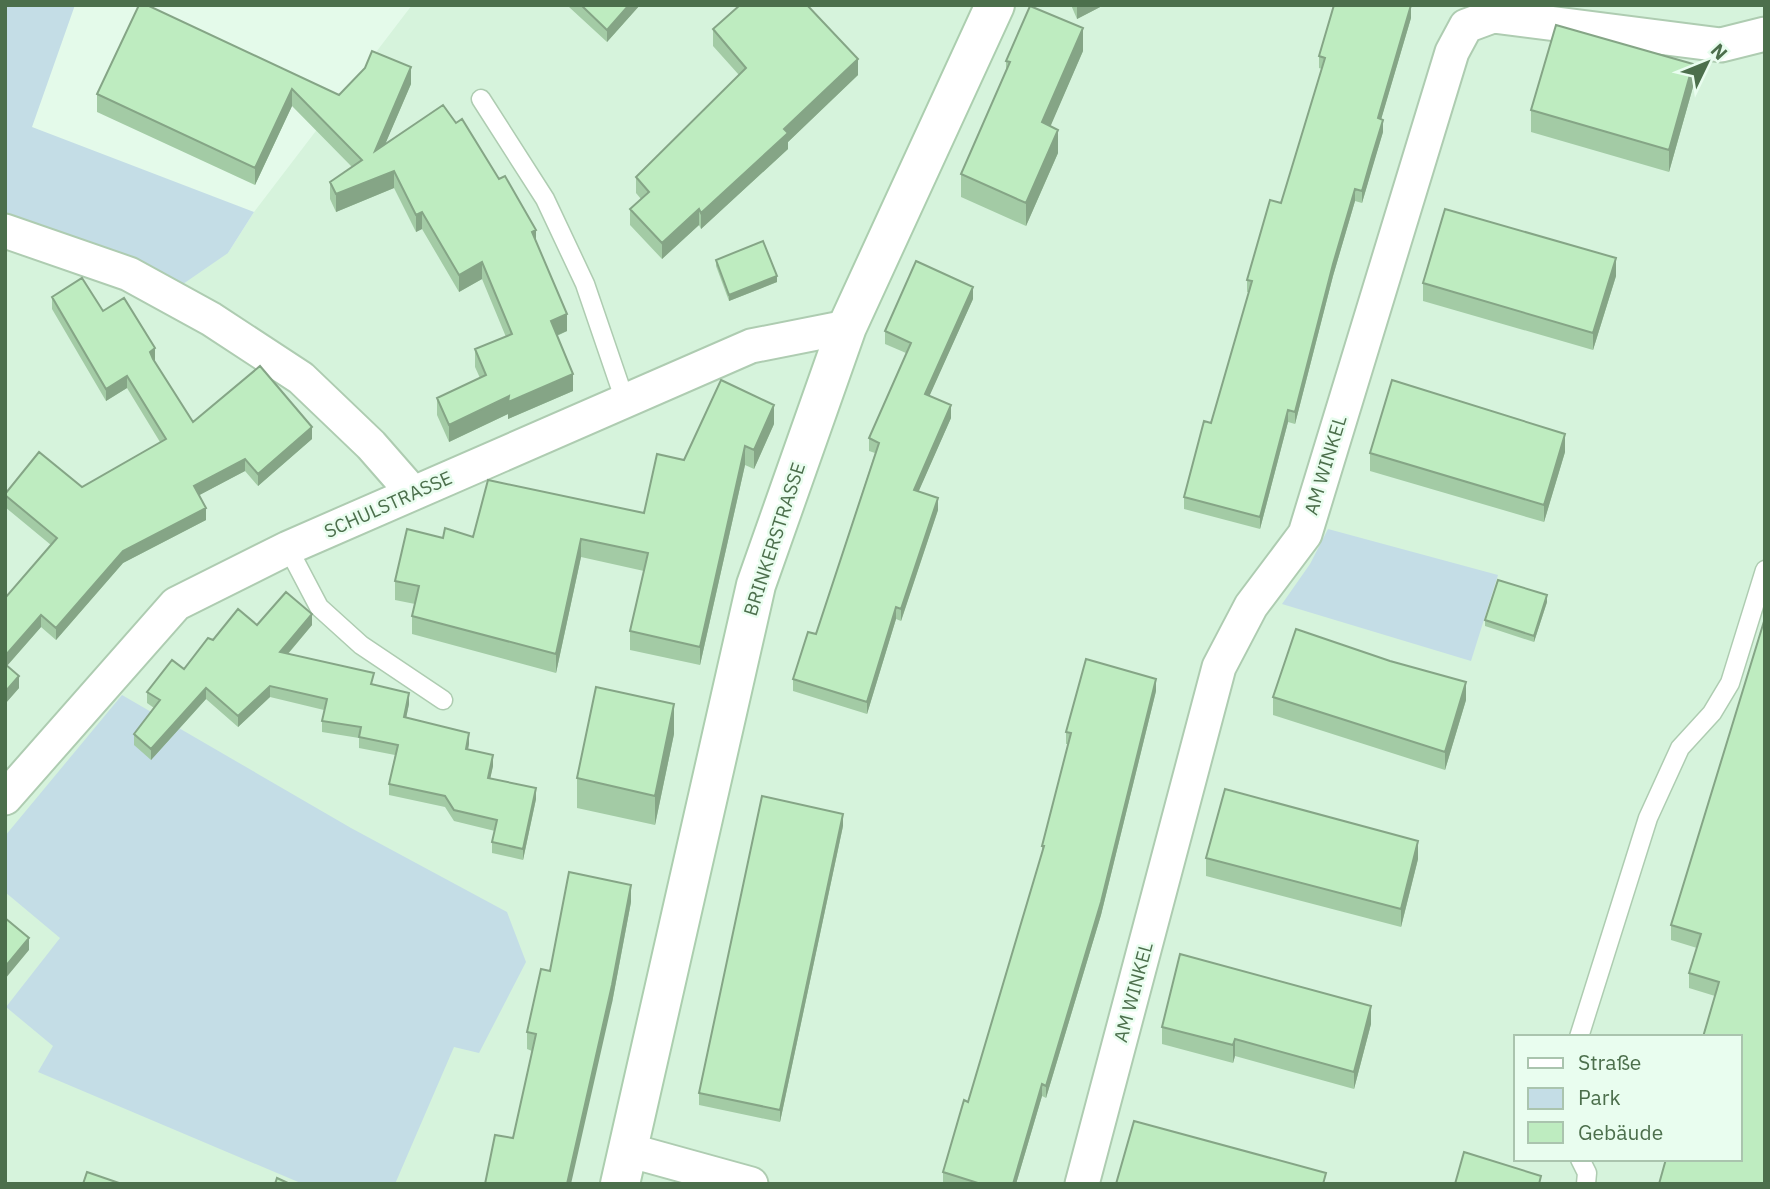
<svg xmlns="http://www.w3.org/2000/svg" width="1770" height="1189" font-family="'IBM Plex Sans',sans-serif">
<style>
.residential{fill:#d6f3dc;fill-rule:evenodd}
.green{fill:#c4dde6}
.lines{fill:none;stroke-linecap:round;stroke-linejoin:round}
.lane-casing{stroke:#aeccb1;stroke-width:21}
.street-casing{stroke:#aeccb1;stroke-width:37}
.secondary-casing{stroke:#acceaf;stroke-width:42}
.lane{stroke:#fff;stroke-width:18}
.street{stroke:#fff;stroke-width:33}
.secondary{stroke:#fff;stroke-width:38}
.wall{fill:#a3cba5}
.shaded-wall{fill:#85a586}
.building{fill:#beecc0;stroke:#85a586;stroke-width:2}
.labels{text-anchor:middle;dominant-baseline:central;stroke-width:5;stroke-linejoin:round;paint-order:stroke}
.street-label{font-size:19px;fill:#4c6f4c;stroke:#e9fdef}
</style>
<rect width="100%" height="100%" fill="#e4faea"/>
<!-- residential -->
<path class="residential" d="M412,5H1765V1184H5V217L228,253L254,212ZM1516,1037H1740V1159H1516Z"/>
<!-- green -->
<path class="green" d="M5,5H75L32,127L254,212L228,253L183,284L136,259L5,217Z
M1328,529L1498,575L1471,661L1282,604L1310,564Z
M122,695L351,828L507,912L526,962L479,1053L454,1047L395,1184H303L38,1072L53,1046L6,1007L60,938L5,892V836Z"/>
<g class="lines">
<!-- lane casing -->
<g class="lane-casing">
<path id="lane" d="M481,99L545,199L585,284L625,401
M288,548L319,607L361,645L443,700
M1579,1037L1648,818L1680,748L1712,713L1730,683L1765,570
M1580,1159L1587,1173L1586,1184"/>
</g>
<!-- street casing -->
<g class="street-casing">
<path id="street" d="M5,231L129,274L211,319L301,378L371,445L413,493
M5,798L176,604L288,548L751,346L847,327
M628,1150L751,1184
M1082,1184L1219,667L1251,606L1305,534L1452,52L1466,26L1493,16L1721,45L1765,34"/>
</g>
<!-- secondary casing -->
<g class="secondary-casing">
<path id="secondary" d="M620,1184L756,585L847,327L995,5"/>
</g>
<!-- lane -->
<use href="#lane" class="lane"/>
<!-- street -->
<use href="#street" class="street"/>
<!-- secondary -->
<use href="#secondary" class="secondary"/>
</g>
<!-- wall -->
<path class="wall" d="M139,5L339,95L411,84L385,144L536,242L567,331L557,336L573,391L508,419V414L449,442L437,415V398L480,378L475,367V349L506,337L482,279L459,292L422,229L416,232L394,188L336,212L330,199V182L352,167L292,106L255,185L97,112V94Z
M569,5H640L607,42L569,7Z
M1071,5H1104L1077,19Z
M810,9L858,75L788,142V149L701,229L699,225L662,259L630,225V209L641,199L636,193V177L739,75L713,46V29Z
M1411,18L1381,119L1383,132L1372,168L1362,203L1355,201L1333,276L1295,424L1288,422L1260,529L1184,509V497L1211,423L1249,292H1247V280L1281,203L1322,69L1319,68V56Z
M1083,51L1050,126L1058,153L1026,226L961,197V174L1006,70V61Z
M1693,87L1669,172L1531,132V110Z
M716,260L777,282L729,301L716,266Z
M1616,276L1593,350L1423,301V283Z
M52,297L103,311L155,360L154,361L193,422L312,439L258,486L245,471L199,495L206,520L123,563L56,640L41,627L7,666L19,688L5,704V598L51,545L5,507V494L82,487L160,442L127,388L106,401L52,309Z
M973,299L929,396L951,418L918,492L938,510L901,621L896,619L867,714L793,691V679L816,634L875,453L869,451V438L906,353L885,344V331Z
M774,424L754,469L745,465L700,665L630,650V631L644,571L581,557L556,673L412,634V616L415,604L395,600V581L443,538L473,537L644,513L684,460Z
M1565,452L1544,522L1370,471V453Z
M1547,602L1534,642L1485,626V620Z
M1765,618V1184L1715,996L1689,988V973L1697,948L1671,940V925Z
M257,625H312L288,654L374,685L409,704L406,718L469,744L468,749L493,766L490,778L536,799L523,860L492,853V842L495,831L454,821L445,807L389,795V784L395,755L359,748V738L322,732V721L324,710L270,697L238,727L206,699L151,760L134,745V734L154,708L147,703V692L184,669L213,640Z
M1156,691L1101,915L1046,1098L1042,1096L1016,1184H943V1172L968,1102L1042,854V846L1068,744H1066V732Z
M1273,697L1466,700L1445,770L1273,715Z
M674,734L655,825L577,808V778Z
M843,826L780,1122L699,1105V1093Z
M1206,858L1418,859L1401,927L1206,876Z
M631,902L612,1003L513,1138L532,1051L527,1049V1032L550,971Z
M1371,1024L1354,1089L1235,1056L1233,1063L1162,1044V1027Z"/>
<!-- shaded-wall -->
<path class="shaded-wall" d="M629,5H640L607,42V30Z
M1077,5H1104L1077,19Z
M1411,5V18L1378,130V118Z
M1083,28V51L1042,146V122Z
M858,59V75L788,142V149L701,229V213L784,129Z
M1693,64V87L1669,172V150Z
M411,67V84L375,168V151Z
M292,89V106L255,185V168Z
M1383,120V132L1362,203V191Z
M1058,130V153L1026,226V203Z
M394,171V188L336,212V194Z
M1355,189V201L1333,276L1295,424V412L1333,264Z
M699,209V225L662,259V243Z
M422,212V229L416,232V215Z
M536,230V247L532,232Z
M1616,258V276L1593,350V333Z
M482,262V279L459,292V275Z
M777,276V282L729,301V295Z
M973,287V299L925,406V394Z
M567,314V331L551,338V321Z
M155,348V360L150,364V352Z
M573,374V391L508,419V414L449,442V425L509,396Z
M127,376V388L106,401V389Z
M774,405V424L754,469V450Z
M951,405V418L914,502V490Z
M1288,410V422L1260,529V517Z
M312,427V439L258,486V474Z
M1565,434V452L1544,522V505Z
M745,446V465L700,665V647Z
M245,459V471L194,498V486Z
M938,498V510L901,621V609Z
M206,508V520L123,563L56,640V628L123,551Z
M581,539V557L556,673V654Z
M1547,595V602L1534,642V636Z
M896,607V619L867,714V702Z
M312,614V625L280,663V652Z
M41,615V627L5,668V656Z
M19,676V688L5,704V692Z
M1156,679V691L1101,915L1046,1098V1086Z
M1466,682V700L1445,770V752Z
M270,686V697L238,727V716Z
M206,688V699L151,760V749Z
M409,693V704L404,728V717Z
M674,704V734L655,825V796Z
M469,733V744L466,760V749Z
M493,755V766L488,789V778Z
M536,788V799L523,860V849Z
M843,814V826L780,1122V1110Z
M1418,841V859L1401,927V909Z
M631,885V902L612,1003L571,1184H567Z
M29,938V950L5,979V967Z
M1371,1006V1024L1354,1089V1072Z
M1235,1039V1056L1233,1063V1045Z
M1042,1084V1096L1016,1184H1013Z"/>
<!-- building -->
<path class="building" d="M139,5H147L339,95L365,68L372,51L411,67L375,151L443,105L456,123L462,119L499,179L505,176L536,230L532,232L567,314L551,321L573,374L508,402L509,396L449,425L437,398L486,375L475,349L512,334L482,262L459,275L422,212L416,215L394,171L336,194L330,182L362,160L292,89L255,168L97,94Z
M581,5H629L607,30Z
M740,5H807L858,59L784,129L788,133L701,213L699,209L662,243L630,209L649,192L636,177L746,68L713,29Z
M1334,5H1411L1378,118L1383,120L1372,156L1362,191L1355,189L1333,264L1295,412L1288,410L1260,517L1184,497L1204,421L1211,423L1252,281L1247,280L1270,200L1281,203L1325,58L1319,56Z
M1030,6L1083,28L1042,122L1058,130L1026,203L961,174L1010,62L1006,61Z
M1556,25L1693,64L1669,150L1531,110Z
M1445,209L1616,258L1593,333L1423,283Z
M763,241L777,276L729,295L716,260Z
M916,261L973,287L925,394L951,405L914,490L938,498L901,609L896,607L867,702L793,679L808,632L816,634L879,443L869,438L911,343L885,331Z
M82,278L103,311L124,298L155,348L150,352L153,359L193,422L260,366L312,427L258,474L245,459L194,486L206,508L123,551L56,628L41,615L5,656V598L57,538L5,495V494L39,452L82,487L166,439L127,376L106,389L52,297Z
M721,380L774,405L754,450L745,446L700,647L630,631L648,553L581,539L556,654L412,616L419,586L395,581L407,529L443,538L445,528L473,537L488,480L644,513L657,454L684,460Z
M1392,380L1565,434L1544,505L1370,453Z
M1498,580L1547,595L1534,636L1485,620Z
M286,592L312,614L280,652L374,673L371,684L409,693L404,717L469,733L466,749L493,755L488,778L536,788L523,849L492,842L497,820L454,810L445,796L389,784L398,745L359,737L361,727L322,721L327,699L270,686L238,716L206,688L151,749L134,734L160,700L147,692L172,660L184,669L208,638L213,640L238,609L257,625Z
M1765,618V1184H1659L1666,1159H1740V1037H1703L1719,982L1689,973L1701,934L1671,925Z
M1296,629L1390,661L1466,682L1445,752L1273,697Z
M1086,659L1156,679L1101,902L1046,1086L1042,1084L1013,1184H981L943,1172L964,1100L968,1102L1044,846H1042L1071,733L1066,732Z
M5,664L19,676L5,692Z
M596,687L674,704L655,796L577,778Z
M1225,789L1418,841L1401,909L1206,858Z
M762,796L843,814L780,1110L699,1093Z
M569,872L631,885L612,985L567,1184H485L495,1135L513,1138L536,1034L527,1032L541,969L550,971Z
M5,918L29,938L5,967Z
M1180,954L1371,1006L1354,1072L1235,1039L1233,1045L1162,1027Z
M1134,1121L1326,1173L1323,1184H1116Z
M1464,1152L1541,1176L1539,1184H1455Z
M87,1172L119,1183V1184H83Z
M277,1178L290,1184H275Z"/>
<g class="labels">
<!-- street labels -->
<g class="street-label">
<text transform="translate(1325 465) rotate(-73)">AM WINKEL</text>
<text transform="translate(388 504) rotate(-24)">SCHULSTRASSE</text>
<text transform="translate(774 539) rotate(-72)">BRINKERSTRASSE</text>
<text transform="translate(1133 992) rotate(-75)">AM WINKEL</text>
</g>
</g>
<!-- border -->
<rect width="1770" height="1189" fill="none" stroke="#4c6f4c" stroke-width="14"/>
<!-- legend -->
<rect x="1514" y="1035" width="228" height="126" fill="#e9fdef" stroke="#aac4ae" stroke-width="2"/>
<rect x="1528" y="1058" width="35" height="10" fill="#ffffff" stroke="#aac4ae" stroke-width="2"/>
<text x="1578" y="1070" font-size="21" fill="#4c6f4c">Straße</text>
<rect x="1528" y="1088" width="35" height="21" fill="#c4dde6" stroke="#aac4ae" stroke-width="2"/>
<text x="1578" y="1105" font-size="21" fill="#4c6f4c">Park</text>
<rect x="1528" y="1122" width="35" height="21" fill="#beecc0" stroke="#aac4ae" stroke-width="2"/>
<text x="1578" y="1140" font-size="21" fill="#4c6f4c">Gebäude</text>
<!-- north arrow -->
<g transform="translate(1707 63) rotate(47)" stroke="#e9fdef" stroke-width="5" paint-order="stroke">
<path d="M0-5L12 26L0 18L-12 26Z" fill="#4c6f4c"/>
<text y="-10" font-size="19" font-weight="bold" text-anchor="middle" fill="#4c6f4c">N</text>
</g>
</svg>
